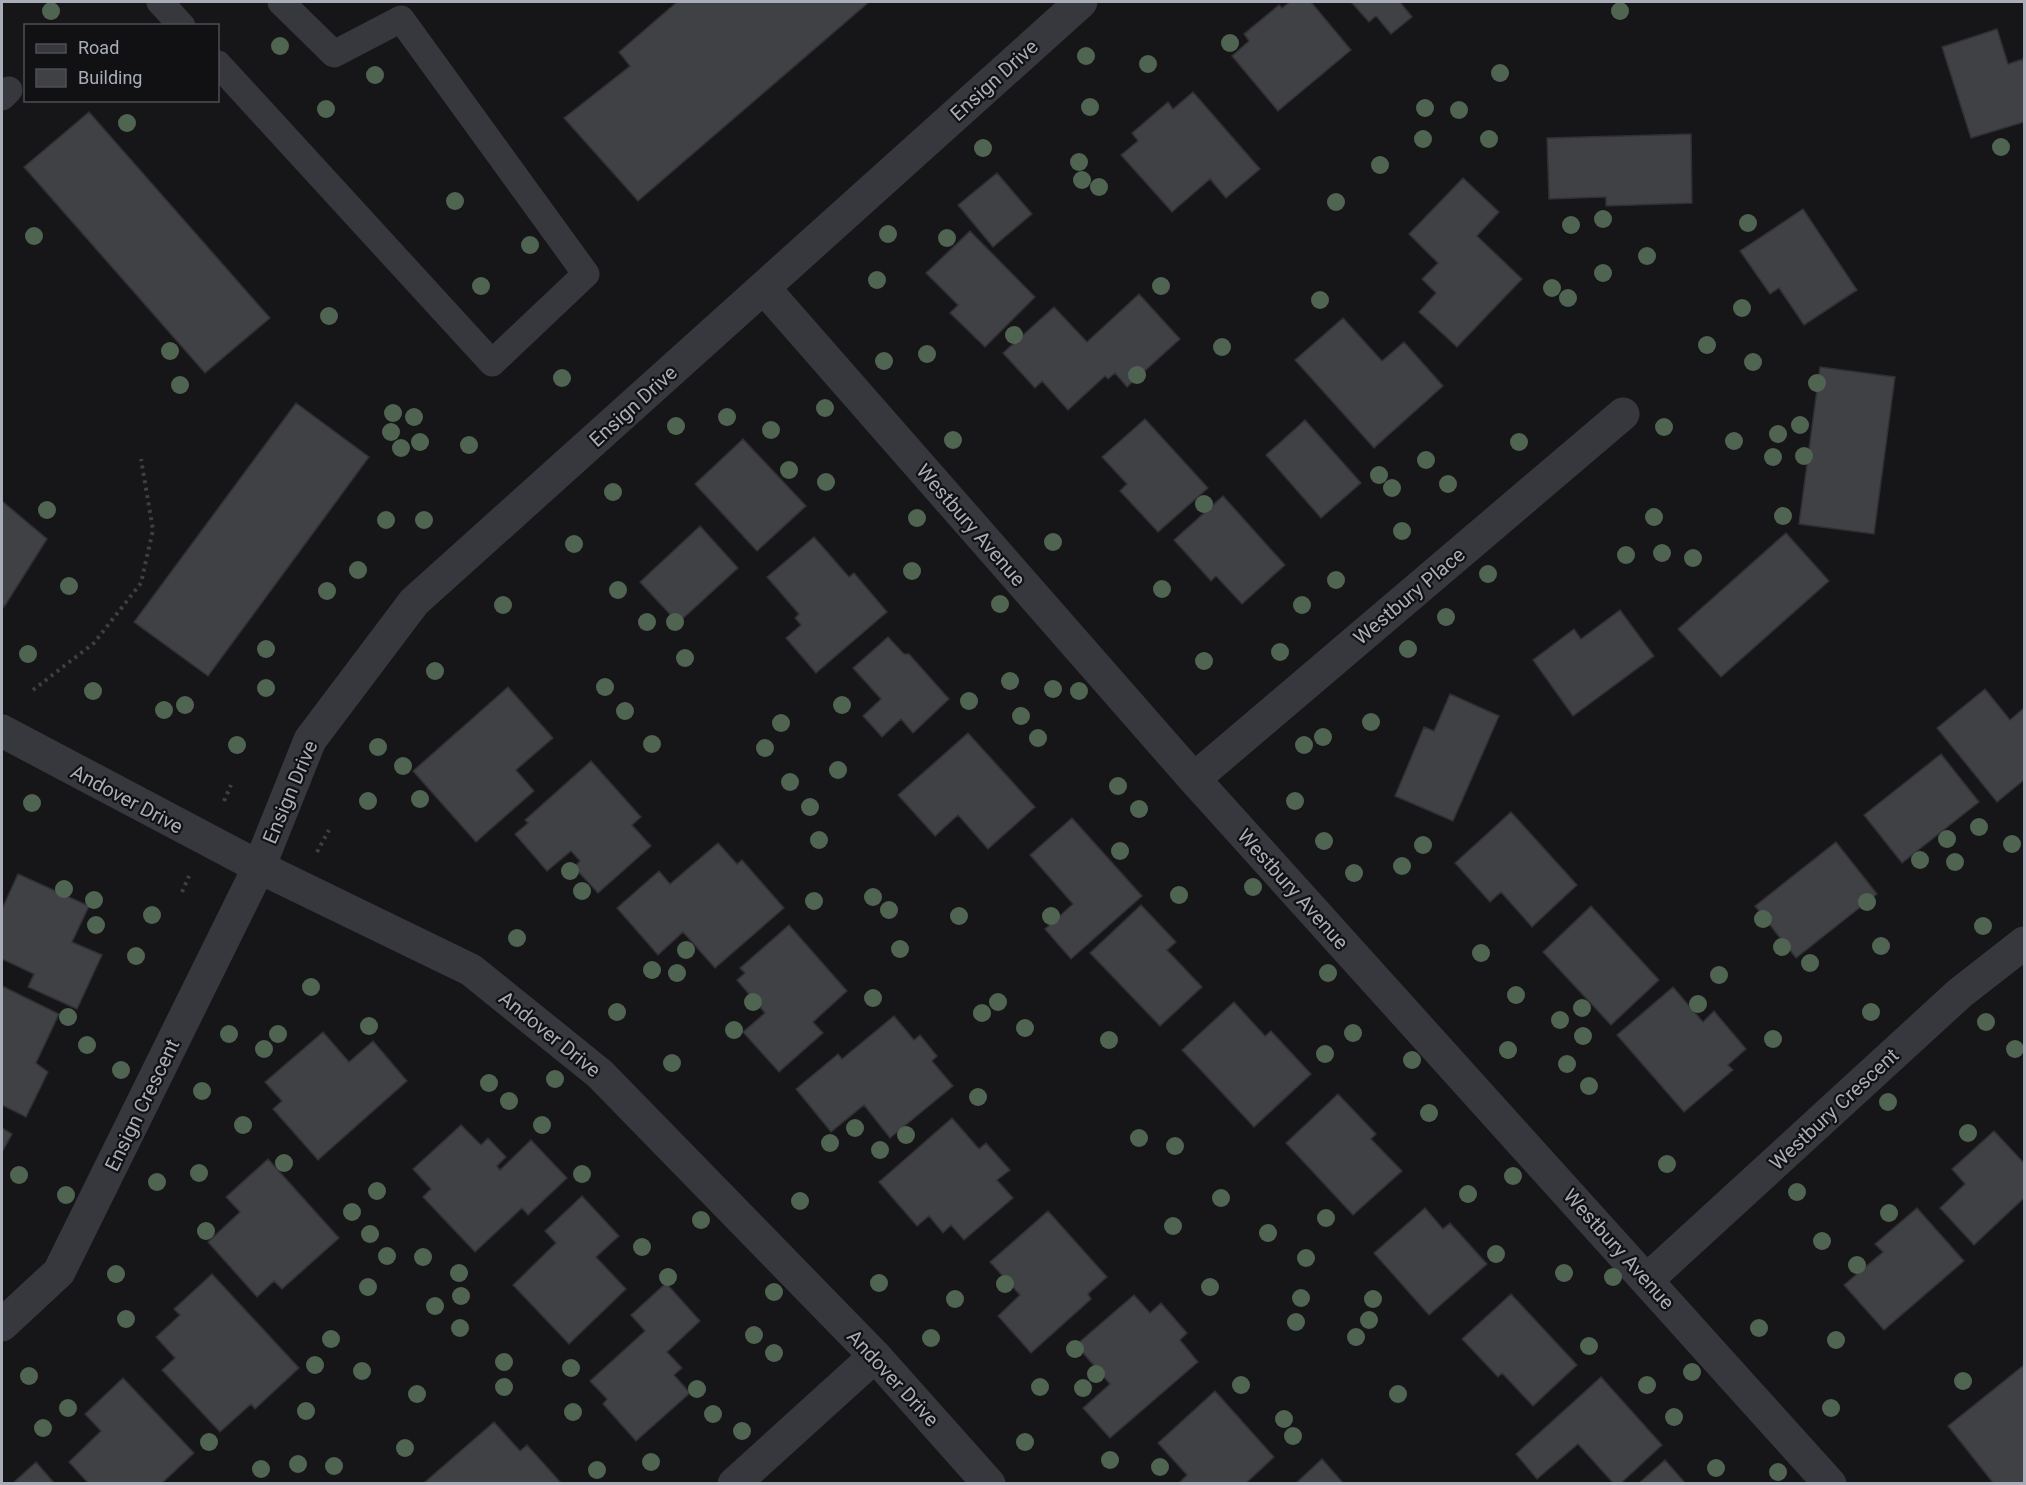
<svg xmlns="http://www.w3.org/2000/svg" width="2026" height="1485" font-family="Roboto,sans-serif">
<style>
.building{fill:#404145;stroke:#303034;stroke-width:1.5}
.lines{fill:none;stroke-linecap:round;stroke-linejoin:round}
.path{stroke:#3d3f44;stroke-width:4;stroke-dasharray:3 4.5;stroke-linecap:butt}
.service{stroke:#37383d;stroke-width:27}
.minor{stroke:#37383d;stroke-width:33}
.tertiary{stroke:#37383d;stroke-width:33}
.tree{fill:#506452}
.labels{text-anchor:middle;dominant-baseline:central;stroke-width:4.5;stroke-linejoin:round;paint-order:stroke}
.street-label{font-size:20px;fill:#a8adb8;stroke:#111113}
</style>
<rect width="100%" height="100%" fill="#161618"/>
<!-- building -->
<path class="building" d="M677,2H869L638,201L564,118L630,66L619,52Z
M1290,2H1311L1351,50L1278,111L1232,56L1249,41L1244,34L1279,5L1282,8Z
M1351,2H1400L1412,17L1391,34L1376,16L1369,22Z
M1997,29L2008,64L2023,59L2024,65V122L1971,138L1942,47Z
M1193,92L1260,169L1226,198L1210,179L1172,212L1121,155L1138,141L1132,133L1168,102L1173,109Z
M89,112L270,318L205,373L24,167Z
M1691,134L1692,203L1606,206V197L1549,199L1547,138Z
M997,173L1032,214L993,247L958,205Z
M1463,178L1499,212L1477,236L1522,279L1457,347L1419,312L1436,293L1422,279L1438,263L1409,234Z
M1803,209L1857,290L1804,325L1779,288L1770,294L1740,251Z
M970,231L1035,297L985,347L950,313L958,305L926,273Z
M1139,294L1180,339L1127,387L1115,373L1108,379L1105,376L1068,410L1042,381L1035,388L1003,353L1054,307L1087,342Z
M1343,318L1382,361L1404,342L1443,386L1374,448L1295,360Z
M1820,367L1895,377L1874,534L1799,524Z
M296,403L369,457L208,676L134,622Z
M1145,419L1208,488L1158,532L1120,491L1127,484L1102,457Z
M1305,420L1361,483L1321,518L1266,455Z
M743,439L806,506L757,551L695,484Z
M1223,496L1285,565L1242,604L1216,576L1211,581L1174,540Z
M2,501L47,539L4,607L2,604Z
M700,526L738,568L678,623L640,582Z
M1786,533L1829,581L1721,677L1678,629Z
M814,537L849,577L854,573L887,612L816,673L786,638L801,625L795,618L799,614L767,577Z
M1620,610L1654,656L1573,716L1533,660L1574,629L1581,639Z
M888,637L904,654H909L949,699L913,733L901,719L882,737L863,716L881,699L853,668Z
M508,687L553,738L516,770L534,791L476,842L413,771Z
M1985,689L2010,720L2024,708V780L1997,802L1937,728Z
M1450,694L1499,716L1453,821L1395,796L1424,727L1434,731Z
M968,733L1035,807L988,849L958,815L935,836L898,795Z
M1941,754L1979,802L1902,863L1864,815Z
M591,761L641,817L632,825L651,846L598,893L574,867L580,861L571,851L547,871L515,834L528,823L525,820Z
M1511,812L1577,885L1532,927L1501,892L1490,902L1455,863Z
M1072,818L1142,896L1071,959L1045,929L1073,904L1030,855Z
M1836,842L1877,894L1796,958L1755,906Z
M718,843L737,864L742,860L784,908L715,968L683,932L658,955L617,908L659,871L670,884Z
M18,874L89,906L72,942L102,955L77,1009L28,987L34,974L2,959V909Z
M1141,905L1176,942L1167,950L1202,987L1160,1026L1090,953Z
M1591,906L1659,980L1611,1025L1543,952Z
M789,925L847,991L813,1022L823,1033L779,1072L743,1032L765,1013L737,980L745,973L740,968Z
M2,986L59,1014L36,1063L48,1072L26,1117L2,1105Z
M1673,987L1703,1022L1714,1011L1746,1049L1728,1065L1733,1070L1684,1112L1617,1035Z
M1234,1002L1265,1036L1271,1031L1311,1074L1254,1127L1182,1050Z
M894,1016L914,1040L920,1035L937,1056L932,1061L953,1086L890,1138L864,1105L831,1132L796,1089L838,1054L842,1059Z
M323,1032L349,1062L373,1041L407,1081L318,1160L273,1109L282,1101L265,1082Z
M1338,1094L1376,1134L1371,1139L1402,1171L1353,1215L1286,1143Z
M952,1118L979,1149L986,1143L1010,1170L997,1180L1013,1198L964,1240L951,1225L943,1233L929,1216L917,1226L879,1182Z
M461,1125L481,1145L488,1138L506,1157L497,1166L500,1170L531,1140L567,1178L528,1215L522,1208L475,1252L423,1197L431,1189L413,1169Z
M2,1128L12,1134L2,1152Z
M1994,1131L2024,1163V1198L1974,1245L1940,1208L1965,1184L1952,1169Z
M268,1159L339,1238L282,1289L274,1281L257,1297L208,1242L240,1212L226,1197Z
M582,1196L619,1236L596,1257L626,1289L569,1344L513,1285L556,1243L545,1231Z
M1425,1208L1443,1229L1450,1223L1487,1264L1429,1315L1374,1253Z
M1917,1208L1964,1261L1884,1330L1844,1285L1883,1252L1875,1244Z
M1048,1211L1107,1277L1088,1294L1091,1299L1031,1353L998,1316L1020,1295L990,1262Z
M212,1274L299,1368L255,1409L251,1404L220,1432L162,1370L175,1358L156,1337L180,1315L174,1309Z
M666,1283L700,1321L667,1352L682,1368L674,1375L690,1393L636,1441L603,1404L607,1399L590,1381L645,1331L631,1315Z
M1511,1294L1577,1365L1533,1406L1502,1373L1498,1377L1462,1339Z
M1134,1295L1150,1313L1161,1303L1187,1333L1180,1340L1198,1362L1110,1438L1083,1408L1110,1384L1076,1345Z
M2024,1365V1484H1994L1948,1426Z
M1601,1377L1662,1445L1620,1484H1614L1578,1444L1537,1479L1516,1454Z
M123,1378L194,1453L161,1484H89L69,1462L101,1431L85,1414Z
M1215,1391L1274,1457L1245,1484H1178L1187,1475L1158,1443Z
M494,1422L520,1451L527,1445L562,1484H427L425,1482Z
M1322,1459L1344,1484H1295Z
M1665,1460L1686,1484H1638Z
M36,1462L55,1484H12Z"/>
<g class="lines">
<!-- path -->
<path class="path" d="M33,690L94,643L141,583L153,530L141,459
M224,801L231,785
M317,852L329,830
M182,892L189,876"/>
<!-- service -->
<path class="service" d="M160,2L182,26
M218,64L492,363L586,274L401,19L334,54L281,2
M2,97L9,90"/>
<!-- minor -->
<path class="minor" d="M764,288L1194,779L1830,1484
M1194,779L1623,414
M1647,1280L1960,993L2024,943
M2,1325L59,1272L259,867L310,740L414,602L1081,2
M734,1484L875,1356"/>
<!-- tertiary -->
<path class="tertiary" d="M2,731L259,867L471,970L600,1074L875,1356L989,1484"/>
</g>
<!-- trees -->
<g class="tree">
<circle cx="51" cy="11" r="9"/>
<circle cx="1620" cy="11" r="9"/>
<circle cx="1230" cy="43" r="9"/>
<circle cx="280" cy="46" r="9"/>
<circle cx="1086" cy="56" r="9"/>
<circle cx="1148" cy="64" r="9"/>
<circle cx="1500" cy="73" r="9"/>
<circle cx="375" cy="75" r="9"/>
<circle cx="1090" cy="107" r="9"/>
<circle cx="1425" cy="108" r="9"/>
<circle cx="326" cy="109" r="9"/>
<circle cx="1459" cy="110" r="9"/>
<circle cx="127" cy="123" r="9"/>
<circle cx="1423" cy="139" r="9"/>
<circle cx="1489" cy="139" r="9"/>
<circle cx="2001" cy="147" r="9"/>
<circle cx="983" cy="148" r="9"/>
<circle cx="1079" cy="162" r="9"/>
<circle cx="1380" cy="165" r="9"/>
<circle cx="1082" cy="180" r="9"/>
<circle cx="1099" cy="187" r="9"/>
<circle cx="455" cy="201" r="9"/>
<circle cx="1336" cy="202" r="9"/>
<circle cx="1603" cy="219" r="9"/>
<circle cx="1748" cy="223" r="9"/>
<circle cx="1571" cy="225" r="9"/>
<circle cx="888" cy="234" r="9"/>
<circle cx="34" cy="236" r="9"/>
<circle cx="947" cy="238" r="9"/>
<circle cx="530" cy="245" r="9"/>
<circle cx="1647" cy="256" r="9"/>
<circle cx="1603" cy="273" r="9"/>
<circle cx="877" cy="280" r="9"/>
<circle cx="481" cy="286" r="9"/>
<circle cx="1161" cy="286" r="9"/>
<circle cx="1552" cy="288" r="9"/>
<circle cx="1568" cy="298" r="9"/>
<circle cx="1320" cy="300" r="9"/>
<circle cx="1742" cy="308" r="9"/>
<circle cx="329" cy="316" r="9"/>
<circle cx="1014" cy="335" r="9"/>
<circle cx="1707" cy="345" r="9"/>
<circle cx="1222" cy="347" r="9"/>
<circle cx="170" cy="351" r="9"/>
<circle cx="927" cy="354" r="9"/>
<circle cx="884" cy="361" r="9"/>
<circle cx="1753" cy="362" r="9"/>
<circle cx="1137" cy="375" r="9"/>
<circle cx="562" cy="378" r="9"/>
<circle cx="1817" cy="383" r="9"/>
<circle cx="180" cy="385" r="9"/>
<circle cx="825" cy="408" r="9"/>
<circle cx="393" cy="413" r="9"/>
<circle cx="414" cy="417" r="9"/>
<circle cx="727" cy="417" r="9"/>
<circle cx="1800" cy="425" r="9"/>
<circle cx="676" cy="426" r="9"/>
<circle cx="1664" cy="427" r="9"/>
<circle cx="771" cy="430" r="9"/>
<circle cx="391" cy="432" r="9"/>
<circle cx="1778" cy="434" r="9"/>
<circle cx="953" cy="440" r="9"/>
<circle cx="1734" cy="441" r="9"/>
<circle cx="420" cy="442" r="9"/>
<circle cx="1519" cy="442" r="9"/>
<circle cx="469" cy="445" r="9"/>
<circle cx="401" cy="448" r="9"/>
<circle cx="1804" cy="456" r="9"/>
<circle cx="1773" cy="457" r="9"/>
<circle cx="1426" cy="460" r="9"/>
<circle cx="789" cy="470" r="9"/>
<circle cx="1379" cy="475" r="9"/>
<circle cx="826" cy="482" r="9"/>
<circle cx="1448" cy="484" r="9"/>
<circle cx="1392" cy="488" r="9"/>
<circle cx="613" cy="492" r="9"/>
<circle cx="1204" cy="504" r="9"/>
<circle cx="47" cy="510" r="9"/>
<circle cx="1783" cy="516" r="9"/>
<circle cx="1654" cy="517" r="9"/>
<circle cx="917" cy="518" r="9"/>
<circle cx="386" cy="520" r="9"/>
<circle cx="424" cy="520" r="9"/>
<circle cx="1402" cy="531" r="9"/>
<circle cx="1053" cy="542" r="9"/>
<circle cx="574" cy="544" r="9"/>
<circle cx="1662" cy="553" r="9"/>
<circle cx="1626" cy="555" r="9"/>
<circle cx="1693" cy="558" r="9"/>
<circle cx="358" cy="570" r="9"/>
<circle cx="912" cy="571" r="9"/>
<circle cx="1488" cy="574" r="9"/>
<circle cx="1336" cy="580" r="9"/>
<circle cx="69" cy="586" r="9"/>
<circle cx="1162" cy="589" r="9"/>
<circle cx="618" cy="590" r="9"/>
<circle cx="327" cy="591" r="9"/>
<circle cx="1000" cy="604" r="9"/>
<circle cx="503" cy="605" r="9"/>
<circle cx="1302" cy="605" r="9"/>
<circle cx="1446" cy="617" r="9"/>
<circle cx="647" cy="622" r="9"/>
<circle cx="675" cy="622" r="9"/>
<circle cx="266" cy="649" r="9"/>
<circle cx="1408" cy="649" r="9"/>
<circle cx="1280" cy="652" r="9"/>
<circle cx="28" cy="654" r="9"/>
<circle cx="685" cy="658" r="9"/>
<circle cx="1204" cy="661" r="9"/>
<circle cx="435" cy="671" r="9"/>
<circle cx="1010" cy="681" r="9"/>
<circle cx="605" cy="687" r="9"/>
<circle cx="266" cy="688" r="9"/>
<circle cx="1053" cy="689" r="9"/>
<circle cx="93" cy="691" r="9"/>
<circle cx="1079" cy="691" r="9"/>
<circle cx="969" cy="701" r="9"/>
<circle cx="185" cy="705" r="9"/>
<circle cx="842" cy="705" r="9"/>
<circle cx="164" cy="710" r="9"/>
<circle cx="625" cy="711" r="9"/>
<circle cx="1021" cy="716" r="9"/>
<circle cx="1371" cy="722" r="9"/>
<circle cx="781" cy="723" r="9"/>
<circle cx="1323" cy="737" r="9"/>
<circle cx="1038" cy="738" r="9"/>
<circle cx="652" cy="744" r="9"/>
<circle cx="237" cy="745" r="9"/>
<circle cx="1304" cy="745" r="9"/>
<circle cx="378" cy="747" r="9"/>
<circle cx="765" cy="748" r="9"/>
<circle cx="403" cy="766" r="9"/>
<circle cx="838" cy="770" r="9"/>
<circle cx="790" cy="782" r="9"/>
<circle cx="1118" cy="786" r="9"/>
<circle cx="420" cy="799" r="9"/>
<circle cx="368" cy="801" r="9"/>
<circle cx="1295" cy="801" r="9"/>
<circle cx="32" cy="803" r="9"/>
<circle cx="810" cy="807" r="9"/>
<circle cx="1139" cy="809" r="9"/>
<circle cx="1979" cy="827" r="9"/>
<circle cx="1947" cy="839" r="9"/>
<circle cx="819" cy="840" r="9"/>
<circle cx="1324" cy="841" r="9"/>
<circle cx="2012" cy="844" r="9"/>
<circle cx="1423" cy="845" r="9"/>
<circle cx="1120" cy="851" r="9"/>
<circle cx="1920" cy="860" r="9"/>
<circle cx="1955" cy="862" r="9"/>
<circle cx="1402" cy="866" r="9"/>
<circle cx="570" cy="871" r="9"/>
<circle cx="1354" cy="873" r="9"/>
<circle cx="1253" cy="887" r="9"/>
<circle cx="64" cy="889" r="9"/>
<circle cx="582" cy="891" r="9"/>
<circle cx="1179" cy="895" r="9"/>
<circle cx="873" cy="897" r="9"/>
<circle cx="94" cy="900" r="9"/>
<circle cx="814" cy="901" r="9"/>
<circle cx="1867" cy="902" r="9"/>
<circle cx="889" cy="910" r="9"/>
<circle cx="152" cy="915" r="9"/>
<circle cx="959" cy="916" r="9"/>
<circle cx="1051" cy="916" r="9"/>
<circle cx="1763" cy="919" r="9"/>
<circle cx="96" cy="925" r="9"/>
<circle cx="1983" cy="926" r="9"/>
<circle cx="517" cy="938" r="9"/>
<circle cx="1881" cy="946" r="9"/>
<circle cx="1782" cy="947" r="9"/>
<circle cx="900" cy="949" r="9"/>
<circle cx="686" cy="950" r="9"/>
<circle cx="1481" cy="953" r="9"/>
<circle cx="136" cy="956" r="9"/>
<circle cx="1810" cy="963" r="9"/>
<circle cx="652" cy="970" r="9"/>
<circle cx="677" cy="973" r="9"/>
<circle cx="1328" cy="973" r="9"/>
<circle cx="1719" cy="975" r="9"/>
<circle cx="311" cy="987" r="9"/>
<circle cx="1516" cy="995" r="9"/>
<circle cx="873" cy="998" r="9"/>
<circle cx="753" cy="1002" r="9"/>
<circle cx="998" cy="1002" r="9"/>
<circle cx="1698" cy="1004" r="9"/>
<circle cx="1582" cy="1008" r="9"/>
<circle cx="617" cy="1012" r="9"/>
<circle cx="1871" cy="1012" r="9"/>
<circle cx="982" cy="1013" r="9"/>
<circle cx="68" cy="1017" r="9"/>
<circle cx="1560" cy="1020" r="9"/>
<circle cx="1986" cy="1022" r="9"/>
<circle cx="369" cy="1026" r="9"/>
<circle cx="1025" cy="1028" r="9"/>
<circle cx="734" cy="1030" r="9"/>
<circle cx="1353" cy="1033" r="9"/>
<circle cx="229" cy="1034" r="9"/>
<circle cx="278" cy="1034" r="9"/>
<circle cx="1583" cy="1036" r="9"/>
<circle cx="1773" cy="1039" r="9"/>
<circle cx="1109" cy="1040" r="9"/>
<circle cx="87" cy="1045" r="9"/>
<circle cx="264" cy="1049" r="9"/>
<circle cx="2015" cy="1049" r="9"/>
<circle cx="1508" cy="1050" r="9"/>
<circle cx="1325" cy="1054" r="9"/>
<circle cx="1412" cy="1060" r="9"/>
<circle cx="672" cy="1063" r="9"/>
<circle cx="1567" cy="1064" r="9"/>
<circle cx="121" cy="1070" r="9"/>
<circle cx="555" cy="1079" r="9"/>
<circle cx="489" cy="1083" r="9"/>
<circle cx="1589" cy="1086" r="9"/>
<circle cx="202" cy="1091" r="9"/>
<circle cx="978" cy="1097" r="9"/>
<circle cx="509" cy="1101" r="9"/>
<circle cx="1888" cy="1102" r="9"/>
<circle cx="1429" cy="1113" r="9"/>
<circle cx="243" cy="1125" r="9"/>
<circle cx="542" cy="1125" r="9"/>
<circle cx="855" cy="1128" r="9"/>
<circle cx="1968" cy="1133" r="9"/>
<circle cx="906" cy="1135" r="9"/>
<circle cx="1139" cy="1138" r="9"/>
<circle cx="830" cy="1143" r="9"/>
<circle cx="1175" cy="1146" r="9"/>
<circle cx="880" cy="1150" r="9"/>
<circle cx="284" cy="1163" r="9"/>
<circle cx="1667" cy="1164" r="9"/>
<circle cx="199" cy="1173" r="9"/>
<circle cx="582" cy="1174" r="9"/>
<circle cx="19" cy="1175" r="9"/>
<circle cx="1513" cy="1176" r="9"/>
<circle cx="157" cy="1182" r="9"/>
<circle cx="377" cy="1191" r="9"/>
<circle cx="1797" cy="1192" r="9"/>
<circle cx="1468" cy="1194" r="9"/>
<circle cx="66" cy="1195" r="9"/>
<circle cx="1221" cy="1198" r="9"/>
<circle cx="800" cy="1201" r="9"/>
<circle cx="352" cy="1212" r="9"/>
<circle cx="1889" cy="1213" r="9"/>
<circle cx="1326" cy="1218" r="9"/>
<circle cx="701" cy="1220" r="9"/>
<circle cx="1173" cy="1226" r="9"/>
<circle cx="206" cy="1231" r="9"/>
<circle cx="1268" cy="1233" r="9"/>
<circle cx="370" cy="1234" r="9"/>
<circle cx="1822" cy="1241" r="9"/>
<circle cx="642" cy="1247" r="9"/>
<circle cx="1496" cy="1254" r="9"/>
<circle cx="387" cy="1256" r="9"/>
<circle cx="423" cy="1257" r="9"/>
<circle cx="1306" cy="1258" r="9"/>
<circle cx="1857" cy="1265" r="9"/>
<circle cx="459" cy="1273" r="9"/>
<circle cx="1564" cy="1273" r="9"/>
<circle cx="116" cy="1274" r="9"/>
<circle cx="668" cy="1277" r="9"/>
<circle cx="1613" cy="1277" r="9"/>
<circle cx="879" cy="1283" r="9"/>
<circle cx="1005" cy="1284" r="9"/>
<circle cx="368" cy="1287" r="9"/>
<circle cx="1210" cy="1287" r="9"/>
<circle cx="774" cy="1292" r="9"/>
<circle cx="461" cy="1296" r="9"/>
<circle cx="1301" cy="1298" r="9"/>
<circle cx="955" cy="1299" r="9"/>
<circle cx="1373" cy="1299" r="9"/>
<circle cx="435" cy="1306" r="9"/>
<circle cx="126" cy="1319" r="9"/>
<circle cx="1369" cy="1320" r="9"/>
<circle cx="1296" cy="1322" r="9"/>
<circle cx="460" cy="1328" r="9"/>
<circle cx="1759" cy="1328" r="9"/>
<circle cx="754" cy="1335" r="9"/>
<circle cx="1356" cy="1337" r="9"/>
<circle cx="931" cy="1338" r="9"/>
<circle cx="331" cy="1339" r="9"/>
<circle cx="1836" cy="1340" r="9"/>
<circle cx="1589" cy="1346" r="9"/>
<circle cx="1075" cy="1349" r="9"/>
<circle cx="774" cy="1353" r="9"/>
<circle cx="504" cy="1362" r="9"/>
<circle cx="315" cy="1365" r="9"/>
<circle cx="571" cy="1368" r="9"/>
<circle cx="362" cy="1371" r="9"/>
<circle cx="1692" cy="1372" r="9"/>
<circle cx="1096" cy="1374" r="9"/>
<circle cx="29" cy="1376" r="9"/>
<circle cx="1963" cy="1381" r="9"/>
<circle cx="1241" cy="1385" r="9"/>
<circle cx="1647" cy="1385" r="9"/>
<circle cx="504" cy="1387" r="9"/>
<circle cx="1040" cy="1387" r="9"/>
<circle cx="1083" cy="1388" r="9"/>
<circle cx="697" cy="1389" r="9"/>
<circle cx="417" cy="1394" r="9"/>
<circle cx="1398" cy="1394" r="9"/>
<circle cx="68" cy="1408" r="9"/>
<circle cx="1831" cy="1408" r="9"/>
<circle cx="306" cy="1411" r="9"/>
<circle cx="573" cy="1412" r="9"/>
<circle cx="713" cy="1414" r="9"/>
<circle cx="1674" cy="1417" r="9"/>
<circle cx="1284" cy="1419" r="9"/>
<circle cx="43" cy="1428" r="9"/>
<circle cx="742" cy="1431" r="9"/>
<circle cx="1293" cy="1436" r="9"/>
<circle cx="209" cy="1442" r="9"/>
<circle cx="1025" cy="1442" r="9"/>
<circle cx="405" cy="1448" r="9"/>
<circle cx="1110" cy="1460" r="9"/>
<circle cx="651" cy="1462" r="9"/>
<circle cx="298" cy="1464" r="9"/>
<circle cx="334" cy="1466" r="9"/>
<circle cx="1160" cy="1467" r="9"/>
<circle cx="1716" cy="1468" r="9"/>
<circle cx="261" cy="1469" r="9"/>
<circle cx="597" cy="1470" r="9"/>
<circle cx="1778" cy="1472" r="9"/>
</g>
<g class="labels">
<!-- street labels -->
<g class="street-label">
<text transform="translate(994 80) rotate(-42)">Ensign Drive</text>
<text transform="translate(633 406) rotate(-42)">Ensign Drive</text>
<text transform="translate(971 525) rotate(49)">Westbury Avenue</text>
<text transform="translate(1409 596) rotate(-40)">Westbury Place</text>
<text transform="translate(290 792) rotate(-67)">Ensign Drive</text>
<text transform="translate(127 799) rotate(28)">Andover Drive</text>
<text transform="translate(1293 889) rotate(48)">Westbury Avenue</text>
<text transform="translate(550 1034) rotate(39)">Andover Drive</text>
<text transform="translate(142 1105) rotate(-64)">Ensign Crescent</text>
<text transform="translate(1834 1109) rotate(-43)">Westbury Crescent</text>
<text transform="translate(1619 1249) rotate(48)">Westbury Avenue</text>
<text transform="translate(893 1378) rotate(47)">Andover Drive</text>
</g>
</g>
<!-- border -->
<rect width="2026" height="1485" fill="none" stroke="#a8adb8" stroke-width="6"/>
<!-- legend -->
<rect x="24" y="24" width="195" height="78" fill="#111113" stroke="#4d4f55" stroke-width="1.5"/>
<rect x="36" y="44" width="30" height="9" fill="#37383d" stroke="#4d4f55" stroke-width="1.5"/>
<text x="78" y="54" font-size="18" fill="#a8adb8">Road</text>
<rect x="36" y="69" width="30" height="18" fill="#404145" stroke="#4d4f55" stroke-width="1.5"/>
<text x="78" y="84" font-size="18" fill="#a8adb8">Building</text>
</svg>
